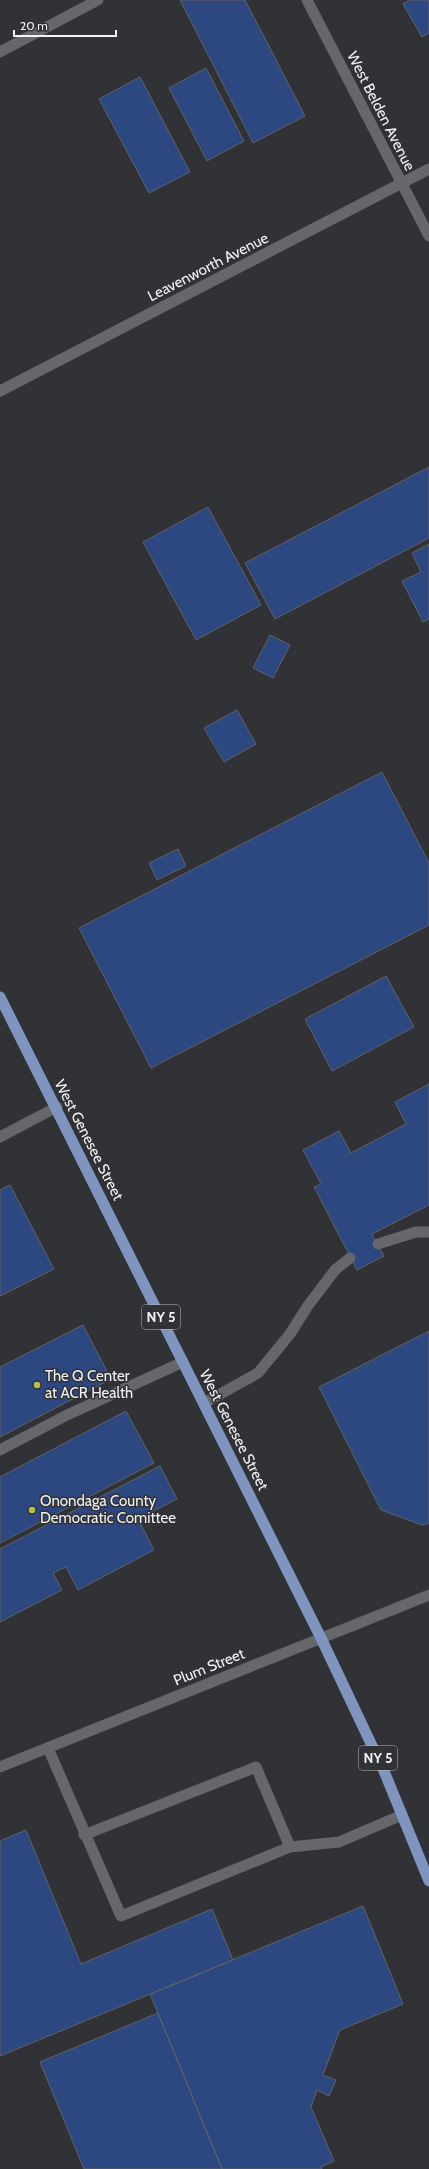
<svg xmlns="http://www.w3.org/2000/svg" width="429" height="2169" font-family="Cabin,sans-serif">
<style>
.building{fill:#2d4781;stroke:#606265}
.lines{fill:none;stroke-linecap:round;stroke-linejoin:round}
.service{stroke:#65676b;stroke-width:11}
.minor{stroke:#65676b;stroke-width:11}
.primary{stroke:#7f94be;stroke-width:11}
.poi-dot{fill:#b6c148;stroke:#303235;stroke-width:1.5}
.labels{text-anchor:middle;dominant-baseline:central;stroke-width:3;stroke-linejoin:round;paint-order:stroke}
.shield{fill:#303235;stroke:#b8b9bb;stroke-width:1}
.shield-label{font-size:14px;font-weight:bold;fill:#f2f3f5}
.street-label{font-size:15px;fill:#f2f3f5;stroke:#303235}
.poi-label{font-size:15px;fill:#f2f3f5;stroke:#303235;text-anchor:start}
</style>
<rect width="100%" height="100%" fill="#303235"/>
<!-- building -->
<path class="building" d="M180,0H245L305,116L253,143Z
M410,0H429V33L422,37L403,4Z
M206,68L244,141L207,161L169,88Z
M140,77L190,172L149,193L99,99Z
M429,467V538L275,619L245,563Z
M208,507L261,605L196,640L143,542Z
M429,544V619L423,622L402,581L421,572L412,553Z
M270,635L290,645L273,678L253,668Z
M237,710L256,744L224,762L204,728Z
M382,772L429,863V925L151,1068L79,928Z
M178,849L186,866L157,880L149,863Z
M386,976L414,1027L332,1071L305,1019Z
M429,1084V1205L372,1234L384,1256L357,1270L314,1187L321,1184L303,1150L339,1131L351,1153L406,1124L395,1102Z
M10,1185L54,1269L0,1296V1190Z
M83,1325L111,1379L0,1437V1367Z
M429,1331V1523L422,1525L381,1510L319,1387Z
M126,1411L154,1463L0,1543V1477Z
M160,1466L177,1499L138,1519L154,1550L78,1590L66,1567L53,1573L62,1590L0,1622V1549Z
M26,1830L81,1964L212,1909L233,1960L0,2056V1841Z
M363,1906L403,2004L340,2030L323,2075L336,2080L329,2096L317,2090L311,2107L334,2161L321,2167L322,2169H222L150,1994Z
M158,2013L222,2169H84L40,2062Z"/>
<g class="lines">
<!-- service -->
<path class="service" d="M0,52L98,0
M0,1137L57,1107
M378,1244L416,1232H429
M204,1403L258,1373L290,1334L307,1307L335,1270L350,1258
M0,1450L67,1415L183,1362
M48,1748L121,1916L290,1847L256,1767L84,1835
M290,1847L339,1842L402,1815"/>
<!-- minor -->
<path class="minor" d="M307,0L429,236
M0,391L429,169
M0,1767L429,1595"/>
<!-- primary -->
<path class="primary" d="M0,997L321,1638L384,1771L429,1881"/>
</g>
<!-- markers -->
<g class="poi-dot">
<circle cx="37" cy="1385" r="4"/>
<circle cx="32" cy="1510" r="4"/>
</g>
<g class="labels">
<!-- shield labels -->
<g class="shield">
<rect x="142" y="1305" width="38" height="24" rx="3"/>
<rect x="359" y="1746" width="38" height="24" rx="3"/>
</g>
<g class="shield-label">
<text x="161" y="1317">NY 5</text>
<text x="378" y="1758">NY 5</text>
</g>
<!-- street labels -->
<g class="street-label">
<text transform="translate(381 111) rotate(63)">West Belden Avenue</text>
<text transform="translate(208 267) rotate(-27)">Leavenworth Avenue</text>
<text transform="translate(89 1140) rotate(63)">West Genesee Street</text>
<text transform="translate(234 1430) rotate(63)">West Genesee Street</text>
<text transform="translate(209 1667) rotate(-22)">Plum Street</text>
</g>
<!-- poi labels -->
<g class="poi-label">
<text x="45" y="1376">The Q Center<tspan x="45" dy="17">at ACR Health</tspan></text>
<text x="40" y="1501">Onondaga County<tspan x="40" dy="17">Democratic Comittee</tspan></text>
</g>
</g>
<!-- scale -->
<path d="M14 30v6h102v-6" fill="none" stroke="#f2f3f5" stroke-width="2"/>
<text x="20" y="30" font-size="12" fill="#f2f3f5" stroke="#303235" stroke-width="3" paint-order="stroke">20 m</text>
</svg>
